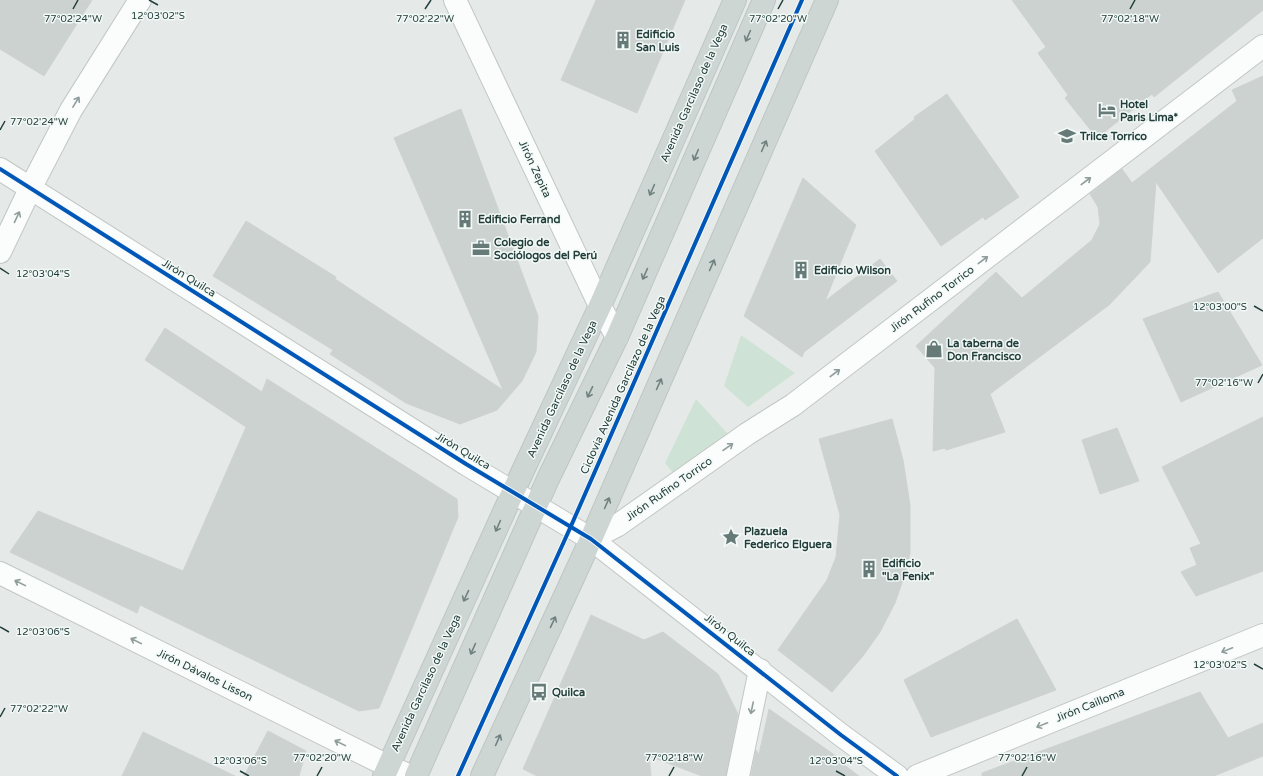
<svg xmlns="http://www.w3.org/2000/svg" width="1263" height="776" font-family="'Varela Round',sans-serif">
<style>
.green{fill:#cee3d6}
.building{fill:#ccd2d0;stroke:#ced3d1}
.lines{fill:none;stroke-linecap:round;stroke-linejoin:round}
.minor-casing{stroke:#c2c7c5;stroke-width:24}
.major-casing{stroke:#bdc6c4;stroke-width:24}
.minor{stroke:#fbfcfc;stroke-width:22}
.major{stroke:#ced6d4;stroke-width:22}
.cycleway-casing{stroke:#f3f9f7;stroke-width:6}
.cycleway{stroke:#0057b8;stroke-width:4}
.oneway{stroke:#6f827f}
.oneway2{stroke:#8e9d9b}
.ticks{fill:none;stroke:#223e3a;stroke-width:1.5}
.labels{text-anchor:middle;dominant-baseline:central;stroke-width:3;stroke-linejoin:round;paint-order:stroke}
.poi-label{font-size:11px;font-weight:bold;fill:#223e3a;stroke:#f3f9f7;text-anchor:start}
.street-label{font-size:11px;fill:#223e3a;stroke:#f3f9f7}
.ticks-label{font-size:10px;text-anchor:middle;fill:#223e3a;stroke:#f3f9f7;stroke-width:3;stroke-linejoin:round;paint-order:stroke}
</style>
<rect width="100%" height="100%" fill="#e5eae8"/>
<!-- green -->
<path class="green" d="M741,335L795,373L748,407L724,386Z
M696,399L728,434L673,473L665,463Z"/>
<!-- building -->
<path class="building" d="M0,0H92L44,76L0,49Z
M596,0H685L637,113L561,80Z
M1012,0H1263V10L1154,97L1152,94L1097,138L1065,98L1068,95L1038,53L1046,47Z
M1263,76V238L1218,273L1156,182L1150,262L1109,305L990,394L1005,432L946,450L945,448L933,451L935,368L916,346L996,272L1022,298L1092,240L1100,224L1098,207L1090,194L1122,169L1132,183L1237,101L1232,90Z
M947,94L1019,197L985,220L983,217L941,246L875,151L915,119L914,117Z
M461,109L538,316L536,352L522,381L497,410L460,424L406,403L330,354L333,350L213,276L246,221L336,277L335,279L503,390L394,138Z
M803,178L856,225L825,301L880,259L897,281L804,352L802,357L744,316Z
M1218,292L1262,365L1181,402L1143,319Z
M165,328L262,392L267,379L457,499L458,517L379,708L359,711L140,605L137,613L10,552L38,511L183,571L246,427L145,360Z
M1263,417V571L1196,596L1181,572L1197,565L1190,548L1201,544L1162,467Z
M892,419L903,460L910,505V554L903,580L895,603L880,632L863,656L832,692L778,650L827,580L836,557L840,515L819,439Z
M1117,428L1139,481L1100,494L1082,440Z
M591,615L644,640L663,632L718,674L738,714L726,776H702L649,756L651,776H537L523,769Z
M1017,619L1056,690L931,737L904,680Z
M1200,692L1228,738L1263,723V756L1214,776H982V773Z
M769,709L836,756L835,758L859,776H751L756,750L759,754Z
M268,731L306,751L299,776H244Z
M143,732L235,776H122Z"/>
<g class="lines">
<!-- minor casing -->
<g class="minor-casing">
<path id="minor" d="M455,0L600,306L617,337
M0,169L466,464L591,539L841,735L897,776
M0,252L30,189L71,110L140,0
M591,539L618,525L747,434L793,405L1263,46
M0,573L388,766L410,776
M738,776L760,670
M917,776L1263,635"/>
</g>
<!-- major casing -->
<g class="major-casing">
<path id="major" d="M384,776L513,492L600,306L735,0
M416,776L548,479L618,335L764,0
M482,776L591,539L827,0"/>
</g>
<!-- minor -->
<use href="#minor" class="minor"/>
<!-- major -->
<use href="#major" class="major"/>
<!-- cycleway casing -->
<g class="cycleway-casing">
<path id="cycleway" d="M0,169L466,464L591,539L841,735L897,776
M458,776L571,526L802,0"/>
</g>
<!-- cycleway -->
<use href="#cycleway" class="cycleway"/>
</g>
<!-- one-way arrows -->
<defs><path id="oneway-shaft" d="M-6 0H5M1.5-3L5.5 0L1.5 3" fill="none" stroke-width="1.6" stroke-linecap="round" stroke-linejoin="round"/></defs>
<g class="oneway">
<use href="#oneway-shaft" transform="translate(748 36) rotate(114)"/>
<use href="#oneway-shaft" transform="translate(764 146) rotate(-66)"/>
<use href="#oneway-shaft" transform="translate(696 155) rotate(113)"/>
<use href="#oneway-shaft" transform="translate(652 190) rotate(114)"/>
<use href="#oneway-shaft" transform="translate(712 265) rotate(-66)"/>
<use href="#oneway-shaft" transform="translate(645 274) rotate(114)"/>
<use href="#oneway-shaft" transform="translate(659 384) rotate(-66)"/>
<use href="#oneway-shaft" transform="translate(590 392) rotate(116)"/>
<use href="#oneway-shaft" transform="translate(607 503) rotate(-66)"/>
<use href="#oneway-shaft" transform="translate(498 526) rotate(114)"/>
<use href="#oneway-shaft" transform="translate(466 596) rotate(115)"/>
<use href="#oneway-shaft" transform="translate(553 622) rotate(-65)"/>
<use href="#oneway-shaft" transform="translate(473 649) rotate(114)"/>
<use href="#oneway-shaft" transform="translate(498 740) rotate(-66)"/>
</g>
<g class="oneway2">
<use href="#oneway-shaft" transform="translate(76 102) rotate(-58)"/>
<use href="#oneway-shaft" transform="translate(1086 181) rotate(-37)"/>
<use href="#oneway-shaft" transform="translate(17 217) rotate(-65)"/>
<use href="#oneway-shaft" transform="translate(983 260) rotate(-37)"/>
<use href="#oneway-shaft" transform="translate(835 373) rotate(-37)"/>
<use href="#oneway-shaft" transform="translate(728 447) rotate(-35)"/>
<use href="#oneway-shaft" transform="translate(20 583) rotate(-154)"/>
<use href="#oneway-shaft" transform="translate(136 641) rotate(-154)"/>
<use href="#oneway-shaft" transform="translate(1227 650) rotate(158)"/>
<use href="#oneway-shaft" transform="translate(752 708) rotate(102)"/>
<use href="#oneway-shaft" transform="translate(1042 725) rotate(158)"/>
<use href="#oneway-shaft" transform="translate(340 743) rotate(-154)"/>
</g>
<!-- ticks -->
<path class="ticks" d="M149,0L158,5M73,9L78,0M425,9L431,0M778,9L783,0M1130,9L1135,0M0,130L5,121M0,268L9,274M1254,306L1263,311M1258,383L1263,374M0,627L9,632M1254,664L1263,669M0,717L5,708M240,771L249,776M836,771L845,776M317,776L322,767M669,776L674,767M1022,776L1027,767"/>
<!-- icons -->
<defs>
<g id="building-bare" transform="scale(1.38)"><path d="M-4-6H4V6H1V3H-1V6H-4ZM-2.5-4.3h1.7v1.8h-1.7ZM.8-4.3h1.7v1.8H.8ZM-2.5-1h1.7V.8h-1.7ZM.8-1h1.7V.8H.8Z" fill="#667a77" stroke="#f3f9f7" stroke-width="2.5" paint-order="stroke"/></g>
<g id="hotel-bare" transform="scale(1.38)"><path d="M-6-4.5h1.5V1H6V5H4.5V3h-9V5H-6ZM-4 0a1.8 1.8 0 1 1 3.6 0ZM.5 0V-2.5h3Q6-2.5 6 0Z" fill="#667a77" stroke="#f3f9f7" stroke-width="2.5" paint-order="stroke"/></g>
<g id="school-bare" transform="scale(1.38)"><path d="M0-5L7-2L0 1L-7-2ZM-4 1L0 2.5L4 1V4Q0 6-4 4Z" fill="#667a77" stroke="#f3f9f7" stroke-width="2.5" paint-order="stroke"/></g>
<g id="office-bare" transform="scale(1.38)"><path d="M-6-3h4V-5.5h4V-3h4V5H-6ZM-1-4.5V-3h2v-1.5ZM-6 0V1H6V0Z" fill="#667a77" stroke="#f3f9f7" stroke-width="2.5" paint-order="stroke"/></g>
<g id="shop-bare" transform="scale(1.38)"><path d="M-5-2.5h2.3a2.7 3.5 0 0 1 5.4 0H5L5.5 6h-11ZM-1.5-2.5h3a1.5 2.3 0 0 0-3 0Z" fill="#667a77" stroke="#f3f9f7" stroke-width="2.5" paint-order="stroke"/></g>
<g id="sight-bare" transform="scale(1.38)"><path d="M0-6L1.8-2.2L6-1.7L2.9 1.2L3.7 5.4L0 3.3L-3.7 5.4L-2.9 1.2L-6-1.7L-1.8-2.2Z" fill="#667a77" stroke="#f3f9f7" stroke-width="2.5" paint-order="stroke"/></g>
<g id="bus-bare" transform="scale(1.38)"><path d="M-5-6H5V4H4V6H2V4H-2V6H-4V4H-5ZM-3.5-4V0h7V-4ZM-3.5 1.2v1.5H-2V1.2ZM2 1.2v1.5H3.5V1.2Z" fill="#667a77" stroke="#f3f9f7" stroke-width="2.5" paint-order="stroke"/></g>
</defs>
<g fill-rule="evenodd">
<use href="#building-bare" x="623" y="40"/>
<use href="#hotel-bare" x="1107" y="110"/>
<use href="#school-bare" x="1067" y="136"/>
<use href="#building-bare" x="465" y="219"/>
<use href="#office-bare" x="481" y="248"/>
<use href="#building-bare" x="801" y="270"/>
<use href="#shop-bare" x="934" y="349"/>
<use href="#sight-bare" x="731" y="537"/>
<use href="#building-bare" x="869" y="569"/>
<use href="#bus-bare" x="539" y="692"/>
</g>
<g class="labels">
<!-- poi labels -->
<g class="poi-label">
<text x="636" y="34">Edificio<tspan x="636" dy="13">San Luis</tspan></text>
<text x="1120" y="104">Hotel<tspan x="1120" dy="13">Paris Lima*</tspan></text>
<text x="1080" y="136">Trilce Torrico</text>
<text x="478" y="219">Edificio Ferrand</text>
<text x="494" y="242">Colegio de<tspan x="494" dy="13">Sociólogos del Perú</tspan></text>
<text x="814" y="270">Edificio Wilson</text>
<text x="947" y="343">La taberna de<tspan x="947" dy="13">Don Francisco</tspan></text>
<text x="744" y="531">Plazuela<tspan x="744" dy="13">Federico Elguera</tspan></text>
<text x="882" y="563">Edificio<tspan x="882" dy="13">"La Fenix"</tspan></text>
<text x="552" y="692">Quilca</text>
</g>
<!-- street labels -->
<g class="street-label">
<text transform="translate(694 93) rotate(-66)">Avenida Garcilaso de la Vega</text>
<text transform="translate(535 169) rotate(65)">Jirón Zepita</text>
<text transform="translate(189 278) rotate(32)">Jirón Quilca</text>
<text transform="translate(932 299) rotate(-37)">Jirón Rufino Torrico</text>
<text transform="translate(623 385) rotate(-66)">Ciclovía Avenida Garcilazo de la Vega</text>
<text transform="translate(562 389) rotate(-65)">Avenida Garcilaso de la Vega</text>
<text transform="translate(463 451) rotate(31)">Jirón Quilca</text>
<text transform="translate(669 489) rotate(-35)">Jirón Rufino Torrico</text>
<text transform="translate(730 635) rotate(38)">Jirón Quilca</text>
<text transform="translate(205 675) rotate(26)">Jirón Dávalos Lisson</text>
<text transform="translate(426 683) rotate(-65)">Avenida Garcilaso de la Vega</text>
<text transform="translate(1090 705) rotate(-22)">Jirón Cailloma</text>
</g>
</g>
<g class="ticks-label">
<text x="158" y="19">12°03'02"S</text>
<text x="73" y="22">77°02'24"W</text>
<text x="425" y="22">77°02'22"W</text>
<text x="778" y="22">77°02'20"W</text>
<text x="1130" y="22">77°02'18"W</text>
<text x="39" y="125">77°02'24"W</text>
<text x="43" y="277">12°03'04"S</text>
<text x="1220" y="310">12°03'00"S</text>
<text x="1224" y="386">77°02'16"W</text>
<text x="43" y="635">12°03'06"S</text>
<text x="1220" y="668">12°03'02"S</text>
<text x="39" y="712">77°02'22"W</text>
<text x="322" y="761">77°02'20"W</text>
<text x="674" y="761">77°02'18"W</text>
<text x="1027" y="761">77°02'16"W</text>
<text x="240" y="764">12°03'06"S</text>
<text x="836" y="764">12°03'04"S</text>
</g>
</svg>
